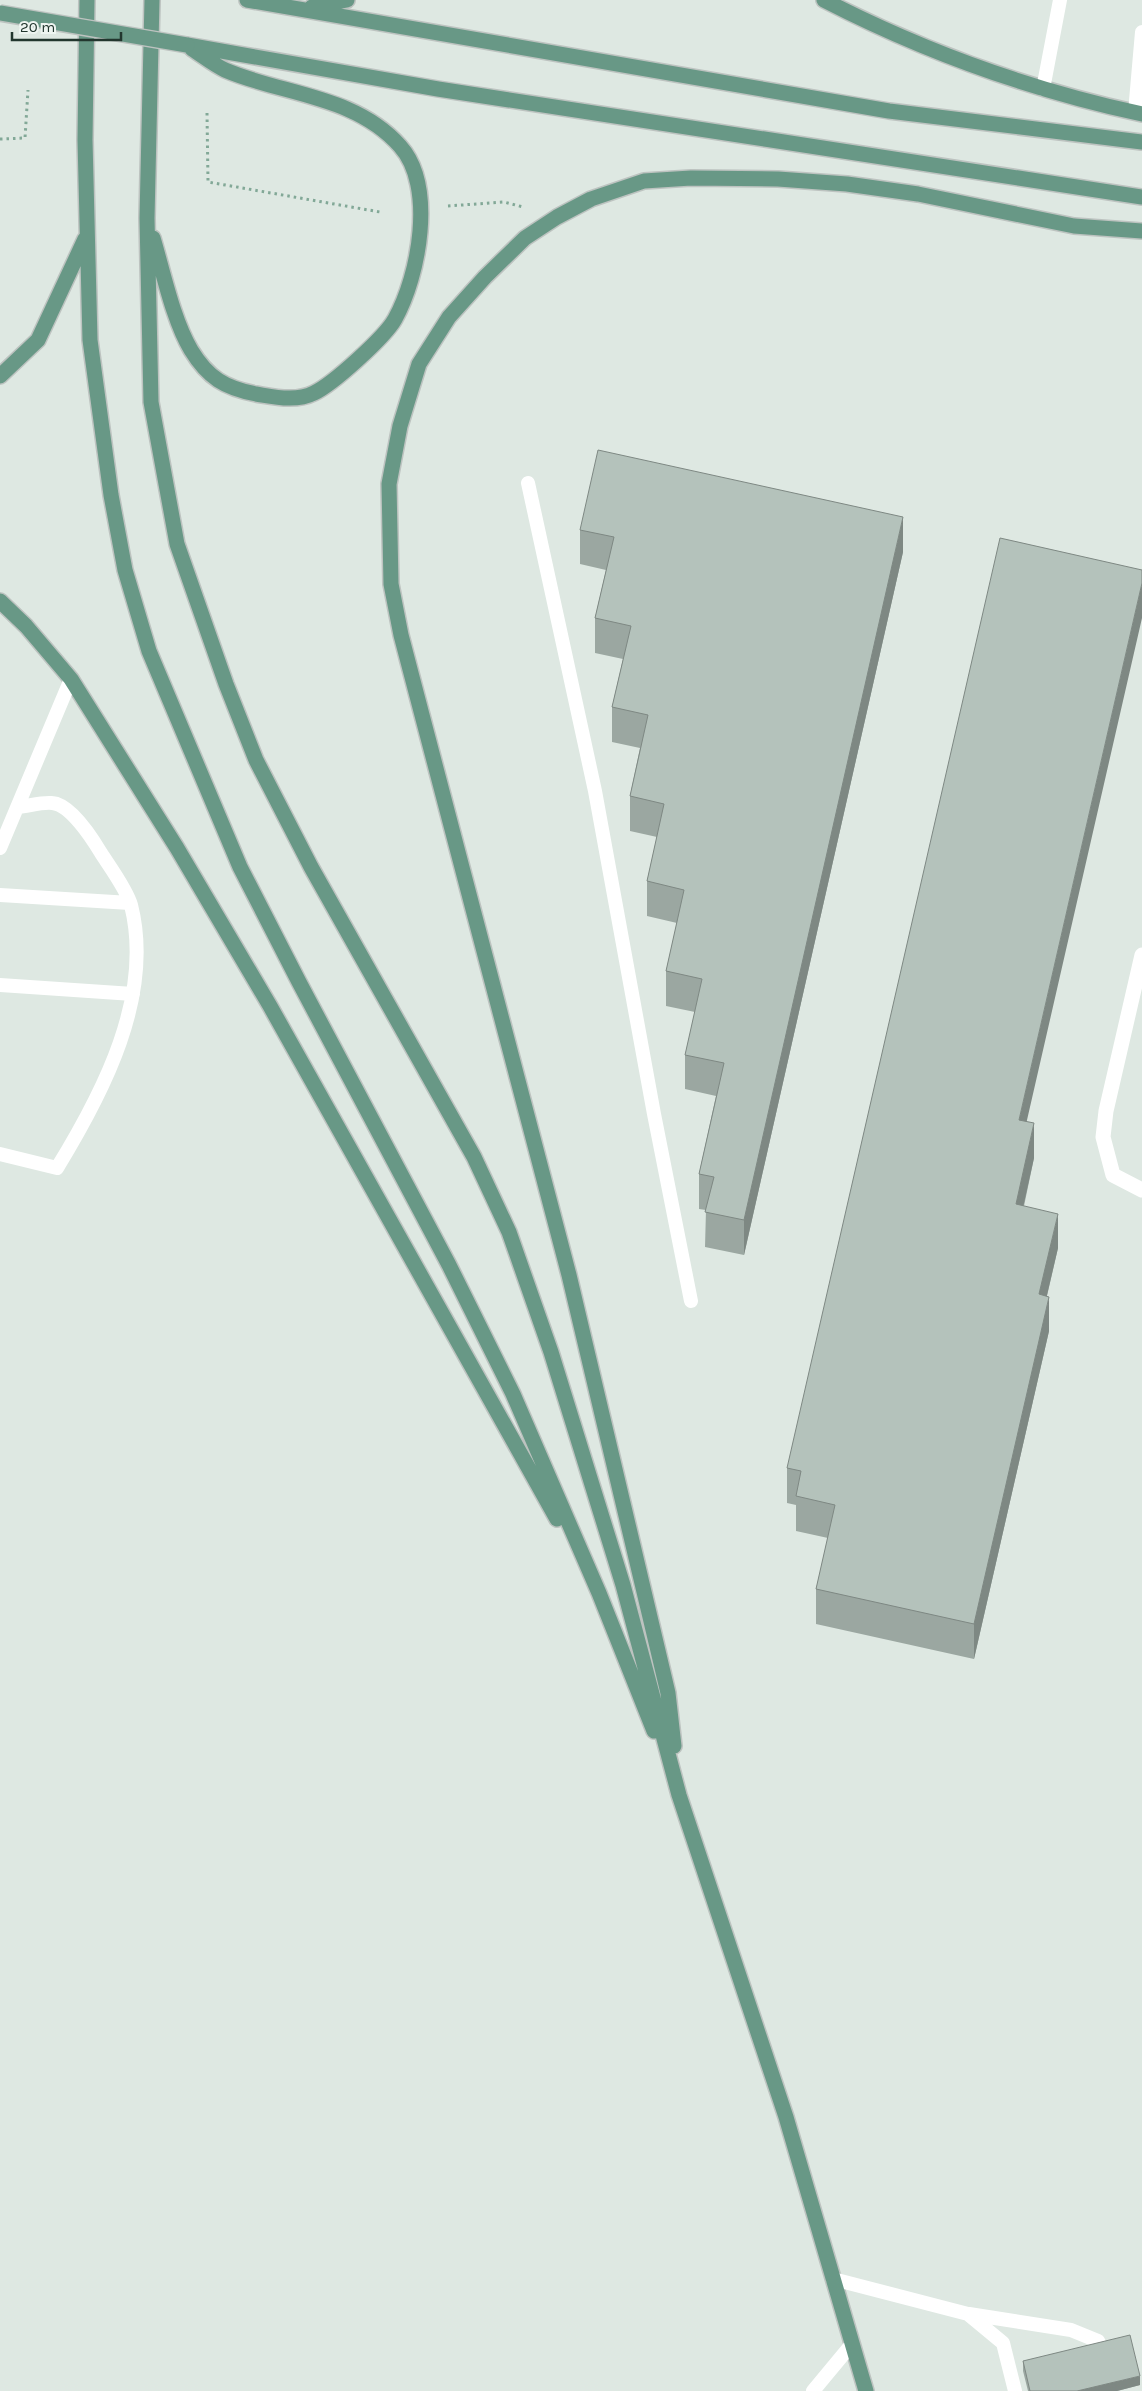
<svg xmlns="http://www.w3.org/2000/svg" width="1142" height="2391" font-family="Karla,sans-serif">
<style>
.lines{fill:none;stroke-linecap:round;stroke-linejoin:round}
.primary-casing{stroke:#bdc3c0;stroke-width:18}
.path{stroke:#82a897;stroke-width:3;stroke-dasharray:2.5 4;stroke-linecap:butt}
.lane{stroke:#fff;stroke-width:14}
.street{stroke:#fff;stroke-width:15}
.primary{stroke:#689886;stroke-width:15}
.primary-bridge-casing{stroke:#bdc3c0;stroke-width:18;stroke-linecap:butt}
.primary-bridge{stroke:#689886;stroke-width:15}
.wall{fill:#9ba7a1}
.shaded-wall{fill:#7e8883}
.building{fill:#b4c2bb;stroke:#7e8883}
</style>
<rect width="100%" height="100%" fill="#dee8e2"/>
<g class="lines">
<!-- primary casing -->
<g class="primary-casing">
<path id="primary" d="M87,0L85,140L90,340L111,495L125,570L149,651L240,867L299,982L449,1265L513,1394L599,1593L654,1731
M152,0L147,218L151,402L177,544L226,684L256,760L311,867L474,1157L509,1232L551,1352L623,1585L679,1795L786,2117L866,2391
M247,0L889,111L1142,142
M824,0C925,52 1031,90 1142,114
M312,7L347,0
M187,45L438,89L1142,197
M153,238C163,271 173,320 191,350C208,378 225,388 256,394C275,397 296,402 314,393C333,384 385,337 395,319C419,276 436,186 400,146C355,95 283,95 225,70C214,65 203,56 192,49
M0,376L38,340L85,239
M0,601L26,626L71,679L177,848L270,1006L557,1519
M674,1746L668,1693L569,1275L401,635L391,584L389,484L400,426L419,364L449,317L485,277L525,238L557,217L591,199L644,181L691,178L778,179L847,184L918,194L1074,226L1142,231"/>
</g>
<!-- path -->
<path class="path" d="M207,113L208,182L380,212
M0,139L25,138L28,90
M448,206L504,202L523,207"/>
<!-- lane -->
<path class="lane" d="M1043,89L1060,0
M1135,112L1142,32
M528,483L595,791L654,1114L691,1301
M0,848L71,679
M0,895L130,903
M0,985L133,994
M0,1154L57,1168C103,1093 154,996 131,905C127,890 110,867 101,853C92,838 70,804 52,803C41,802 29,806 18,807
M833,2279L968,2314L1003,2343L1015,2391
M969,2314L1071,2330L1098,2341L1103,2351
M813,2391L852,2344"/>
<!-- street -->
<path class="street" d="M1142,955L1106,1111L1103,1137L1113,1175L1142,1190"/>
<!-- primary -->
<use href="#primary" class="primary"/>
<!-- primary-bridge casing -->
<g class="primary-bridge-casing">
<path id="primary-bridge" d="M0,13L187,45"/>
</g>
<!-- primary-bridge -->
<use href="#primary-bridge" class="primary-bridge"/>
</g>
<!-- wall -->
<path class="wall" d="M580,530L903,552L744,1255L705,1247L706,1210L699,1209V1174L716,1096L685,1089V1055L695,1012L666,1006V971L677,923L647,916V881L657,837L630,831V796L640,748L612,742V707L623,659L595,653V618L606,570L580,564Z
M1026,1122L1034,1158L1024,1206L1058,1248L1047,1296L1049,1331L974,1659L816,1624V1589L828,1538L796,1531V1505L787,1503V1468Z
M1023,2361L1140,2385L1117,2391H1028L1023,2371Z"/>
<!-- shaded-wall -->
<path class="shaded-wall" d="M903,517V552L744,1255V1220Z
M1142,583V618L1019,1155V1120Z
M1034,1123V1158L1016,1239V1204Z
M1058,1214V1248L1039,1329V1294Z
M1049,1297V1331L974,1659V1624Z
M1140,2376V2385L1117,2391H1077Z"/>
<!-- building -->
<path class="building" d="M598,450L903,517L744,1220L705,1212L714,1177L699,1174L724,1063L685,1055L702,979L666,971L684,890L647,881L664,804L630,796L648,715L612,707L631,626L595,618L614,537L580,530Z
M1000,538L1142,570V583L1019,1120L1034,1123L1016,1204L1058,1214L1039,1294L1049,1297L974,1624L816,1589L835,1505L796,1496L801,1471L787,1468Z
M1130,2335L1140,2376L1077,2391H1030L1023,2361Z"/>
<!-- scale -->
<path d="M12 32v8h109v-8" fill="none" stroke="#22362e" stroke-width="2.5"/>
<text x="20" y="32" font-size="15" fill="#22362e" stroke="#eef5f1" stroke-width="4" paint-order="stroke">20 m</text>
</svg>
